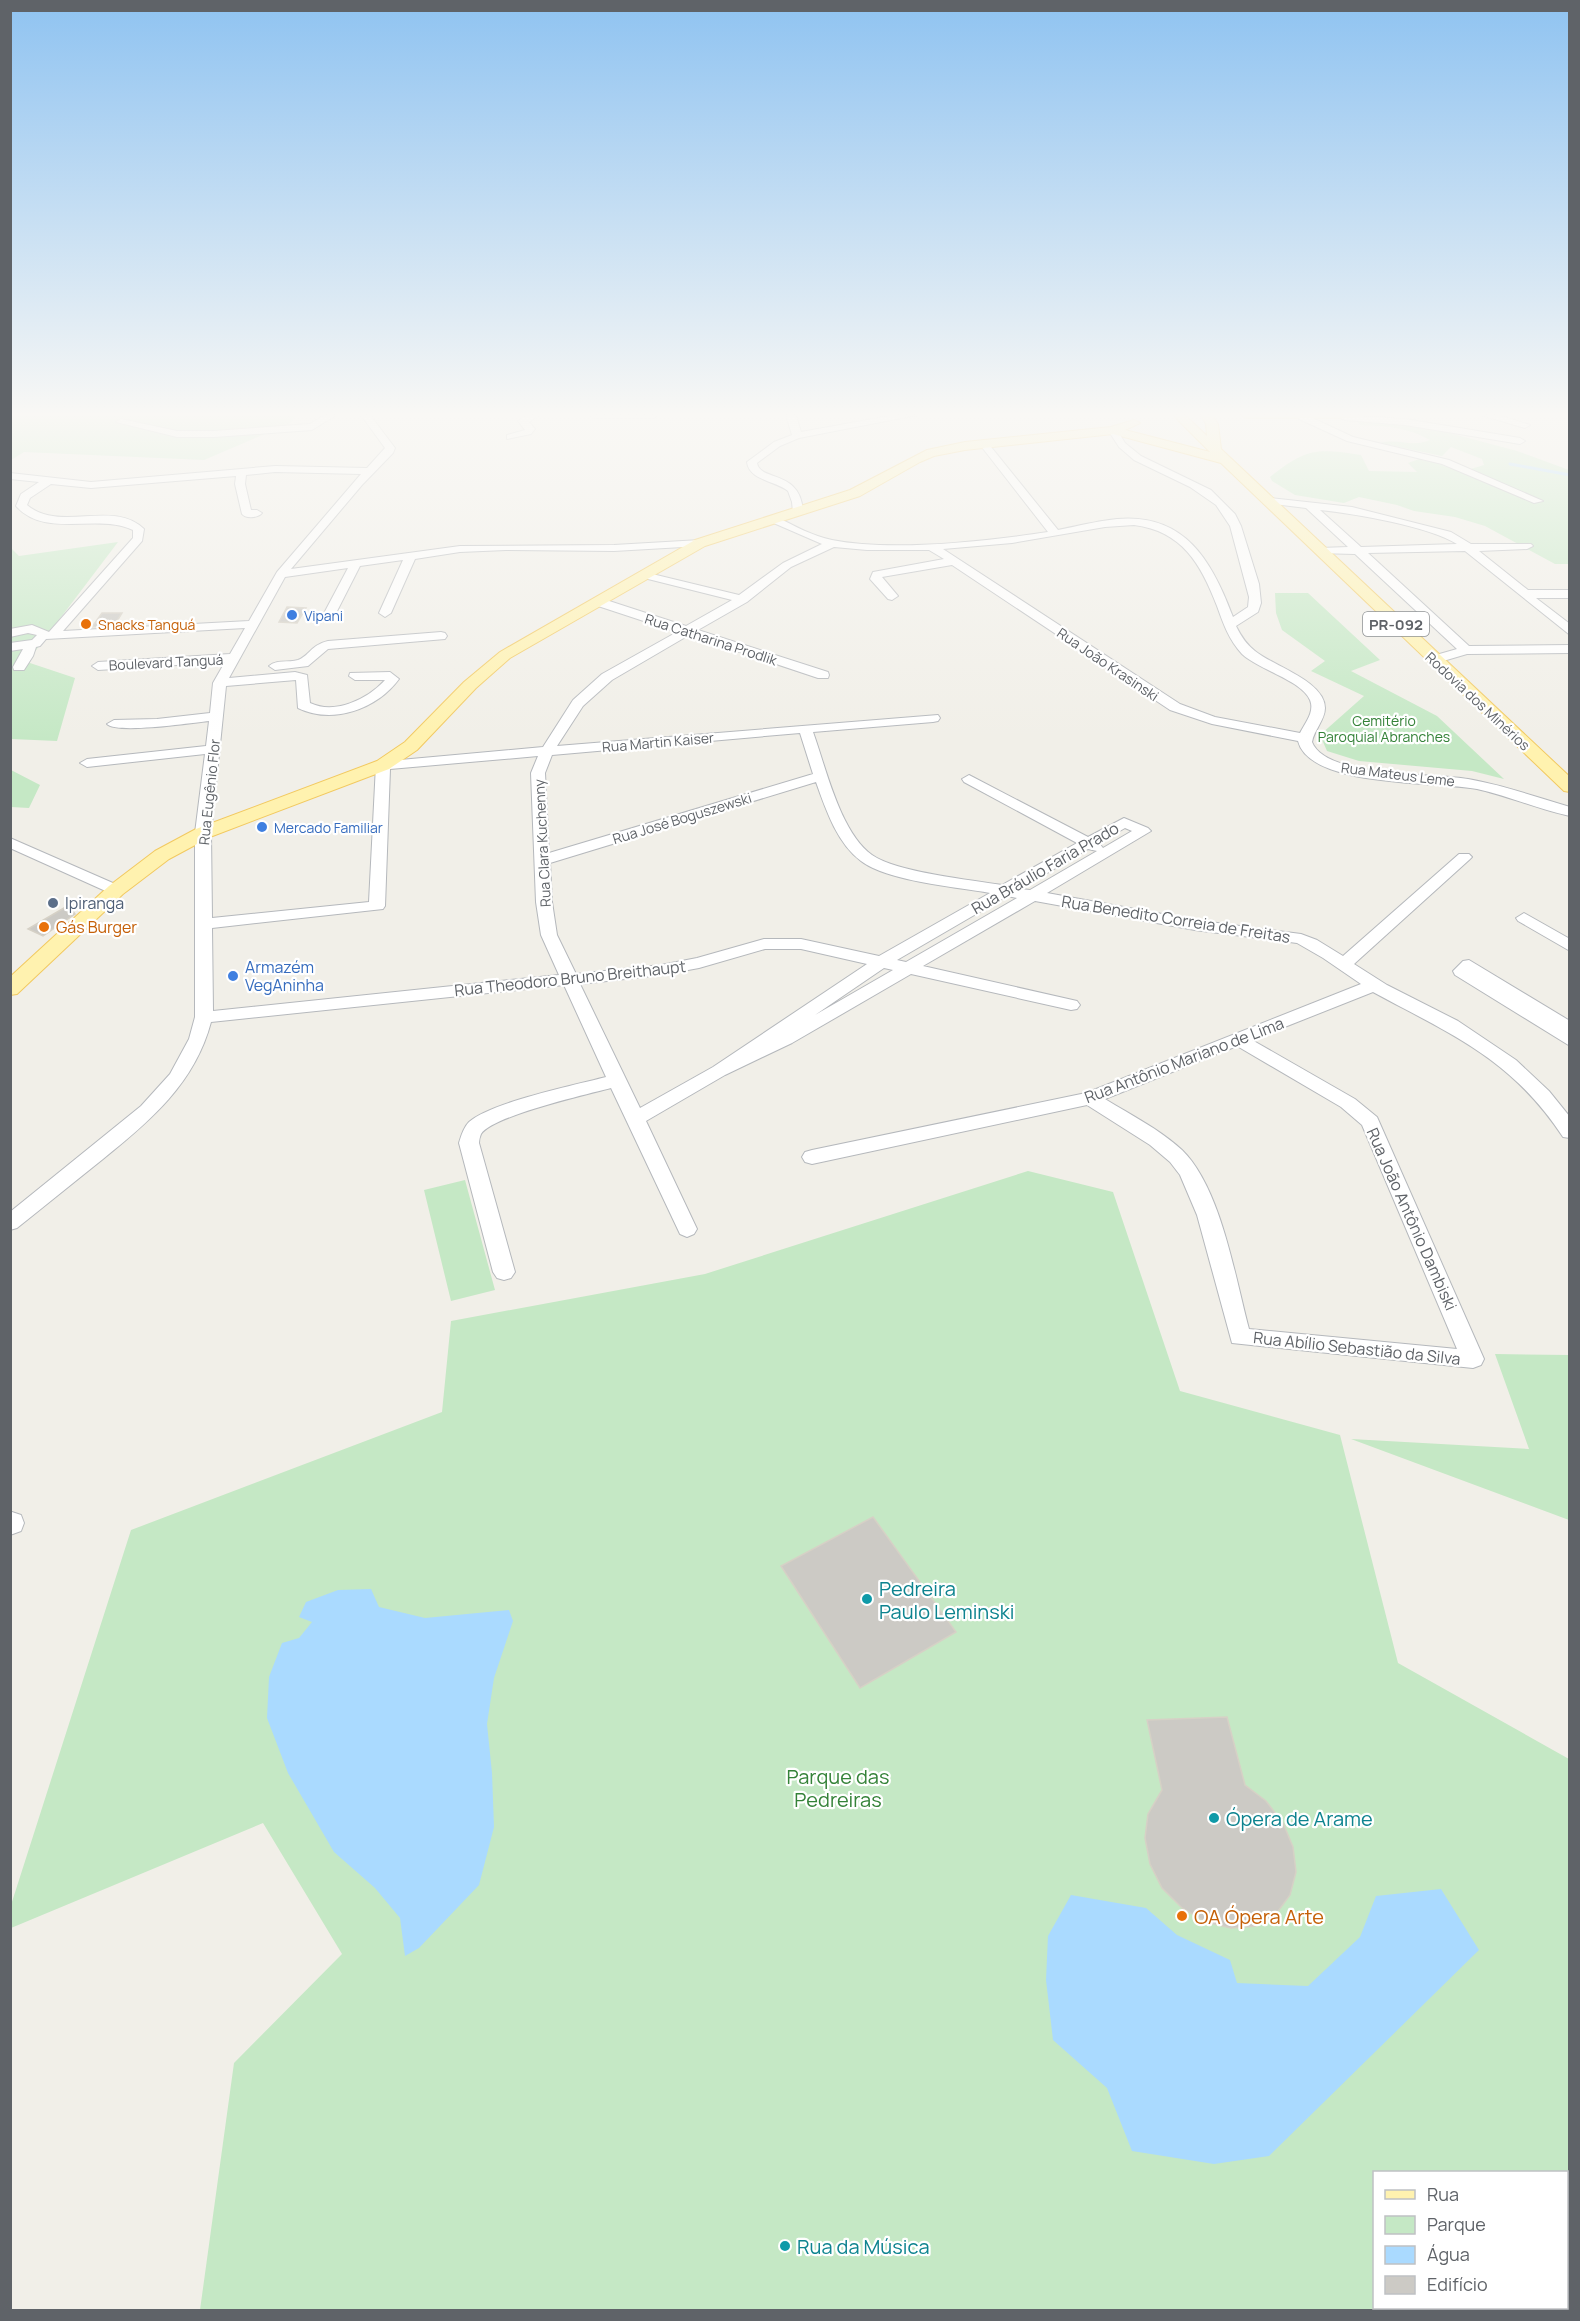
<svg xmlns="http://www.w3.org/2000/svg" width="1580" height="2321" font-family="Manrope,sans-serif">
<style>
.green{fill:#c5e8c5;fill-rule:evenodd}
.water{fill:#aadaff}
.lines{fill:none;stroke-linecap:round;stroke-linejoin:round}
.stream{stroke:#aadaff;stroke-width:3}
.building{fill:#cccac5;stroke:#d6d1c6;stroke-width:1.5}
.minor-casing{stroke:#b5b8bc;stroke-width:2}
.major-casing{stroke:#f2c960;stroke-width:2}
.minor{fill:#fff;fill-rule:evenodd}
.major{fill:#fff2af;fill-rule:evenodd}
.shop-dot{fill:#3f7fe0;stroke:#fff;stroke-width:2}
.food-dot{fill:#e8710a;stroke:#fff;stroke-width:2}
.service-dot{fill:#5c6f8a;stroke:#fff;stroke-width:2}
.culture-dot{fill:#0f9aa8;stroke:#fff;stroke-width:2}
.labels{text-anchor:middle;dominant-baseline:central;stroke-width:4.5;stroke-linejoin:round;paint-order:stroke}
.far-shop-label{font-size:14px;fill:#366cbe;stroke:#fff;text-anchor:start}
.far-food-label{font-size:14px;fill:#c56008;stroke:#fff;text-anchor:start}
.far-street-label{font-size:14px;fill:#5f6368;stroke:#fff}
.far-park-label{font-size:14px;fill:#348238;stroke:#fff}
.shield{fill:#fff;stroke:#8f9295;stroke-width:1.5}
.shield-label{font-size:15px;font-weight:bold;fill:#5f6368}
.street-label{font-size:16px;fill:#5f6368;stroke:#fff}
.service-label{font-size:16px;fill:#4e5e75;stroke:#fff;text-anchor:start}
.food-label{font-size:16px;fill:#c56008;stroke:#fff;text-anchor:start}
.shop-label{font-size:16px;fill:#366cbe;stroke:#fff;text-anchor:start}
.near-culture-label{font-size:20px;fill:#0d838f;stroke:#fff;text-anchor:start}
.near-park-label{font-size:20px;fill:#348238;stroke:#fff}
.near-food-label{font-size:20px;fill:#c56008;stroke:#fff;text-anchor:start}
</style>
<rect width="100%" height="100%" fill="#f1efe8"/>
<!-- green -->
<path class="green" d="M11,415H297L290,423L204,460L24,452L11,460Z
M1356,419L1423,426L1517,451L1569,470V564H1555L1485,526L1455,517L1414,511L1397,505L1359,497L1344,503L1295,495L1272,481L1270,477C1306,448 1317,448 1361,455L1369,471L1417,472L1408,463L1422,458L1461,472L1484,465L1482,459L1451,447L1442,456L1380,443C1399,438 1412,448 1430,440C1407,427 1386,426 1360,425Z
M118,542L27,662L75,678L57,741L11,739L10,547L19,556Z
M1275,593H1308L1380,660L1351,671L1437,716L1504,779L1472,771L1359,761L1327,751L1320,735L1364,696L1311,671L1325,661L1282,630L1276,613Z
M11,770L40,785L29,808L11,807Z
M1028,1171L1113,1192L1180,1391L1340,1435L1398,1663L1569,1759V2310H200L234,2063L342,1954L263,1823L11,1928V1905L131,1530L442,1412L451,1321L705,1274ZM1374,2172H1566V2308H1374Z
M465,1180L495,1290L451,1301L424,1190Z
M1495,1354L1569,1355V1520L1351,1439L1529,1449Z"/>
<!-- water -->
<path class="water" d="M371,1589L379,1607L425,1618L509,1610L513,1621L494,1678L487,1724L492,1773L494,1827L479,1885L419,1948L405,1956L400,1918L375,1888L334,1852L288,1773L267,1718L269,1677L282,1643L299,1638L312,1622L299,1617L306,1602L338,1590Z
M1441,1889L1479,1950L1269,2156L1214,2164L1132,2151L1107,2088L1053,2040L1046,1980L1048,1936L1071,1895L1146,1908L1177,1935L1230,1960L1237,1983L1308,1986L1360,1937L1376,1896Z"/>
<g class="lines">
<!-- stream -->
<path class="stream" d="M1510,464L1570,475"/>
</g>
<!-- building -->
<path class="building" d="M287,607L306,608L297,623L279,622Z
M102,613H122L114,626L92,627Z
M69,905L75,914L43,936L28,929Z
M873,1517L956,1632L860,1688L781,1566Z
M1227,1717L1245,1785L1266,1801L1283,1823L1293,1847L1296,1872L1290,1895L1276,1914L1256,1926L1231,1928L1206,1922L1182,1908L1162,1888L1150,1864L1145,1838L1148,1814L1162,1790L1147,1720Z"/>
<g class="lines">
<!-- minor casing -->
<g class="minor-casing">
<path id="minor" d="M325,415H336L312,430L214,437H177L116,422L121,419L177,431H214L310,424Z
M361,415H370L395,448L393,453L362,485L291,569L460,546L614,545L700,540L706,543L700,546L614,551L506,550L460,552L415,559L391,613L385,617L379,613L403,560L360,566L334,617L328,621L322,617L348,568L285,577L229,678L295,672L307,675L310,703C335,715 368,699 385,680H355L349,676L350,673L390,672L399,679C377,709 333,725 298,708L296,680L226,686L211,833L212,918L369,902L376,765L378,762L543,747L573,700L602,674L677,632L595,605V599H603L686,626L732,600L640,577V573L644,572L739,595L783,563L822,544L769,521V517H777C794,526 813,536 832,540C892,552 987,541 1048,532L981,446V442H987L1058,530C1078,526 1097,521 1117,519C1185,513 1212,561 1233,617L1248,607L1249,597L1230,526L1216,505L1190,487L1134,460L1119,447L1108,430L1116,428L1125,443L1141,456L1211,490L1235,514L1241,526L1259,584L1261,603L1258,612L1236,626C1241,636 1246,644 1255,651C1273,666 1325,681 1325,708C1325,720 1314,730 1312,742C1326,778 1434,773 1468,779C1503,785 1536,797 1570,807V816C1538,809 1508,796 1477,789C1437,781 1310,788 1298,741L1212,724L1170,710L952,565L882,577L898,596L892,600L888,599L870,579L873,572L944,559L929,550H867L834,547L791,567L747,602L698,630L828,672L829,675L828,678H818L689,635L612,680L583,706L557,746L938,715L940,718L938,721L933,722L813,732C826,768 840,832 872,855C896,872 971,880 1002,885L1077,843L964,782L962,779L969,775L1088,837L1124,818L1148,828L1151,831L1047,893L1195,920L1301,934L1317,940L1343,956L1459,854H1469L1472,857L1469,860L1354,964L1387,985L1458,1021L1516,1060L1549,1091L1570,1117V1138L1563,1137C1511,1058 1452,1035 1373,992L1252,1040L1355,1099L1377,1117L1484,1359L1481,1365L1473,1368L1232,1343L1197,1215L1180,1175L1170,1162L1150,1145L1087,1105L812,1164L805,1162L802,1157L805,1152L812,1150L1086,1093L1361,984L1323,958L1297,943L1195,930L1035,901L923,966L1077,1001L1080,1005L1077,1009L1071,1010L911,974L792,1043L725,1075L646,1121L697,1229L694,1234L687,1237L680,1234L611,1088C588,1094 492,1116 481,1134C480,1136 479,1141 479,1143L515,1272L511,1278L504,1280L497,1278L493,1272L459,1143C461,1136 464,1127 469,1122C492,1102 575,1085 606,1077L564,985L211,1022C195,1083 150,1121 103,1159C74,1182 46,1205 17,1228L10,1230V1212L141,1106L170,1074L189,1039L195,1017V833L205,754L87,767L80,763L87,759L206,746L209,721C191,723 117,734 107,724L114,720L157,719L210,713L213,683L225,662L98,670L92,666L98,662L230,654L245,628L46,639L40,646L36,647L33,656L24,670H14L13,667L23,649L10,651V643L32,640L37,635L28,633L10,637V629L32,625L49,632L133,538V530C97,513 45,539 16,506L21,494L39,482L10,479V473L91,482L275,466L367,468L385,448ZM275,472L361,474L277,572L249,621L63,631L142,541L144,529C113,499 60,533 27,505L30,498L51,484L91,488L236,476L235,484L242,514C246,519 258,518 262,513L257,510H251L245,484L246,475ZM1134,525C1182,531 1201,564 1217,606C1223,623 1229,640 1242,654C1259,670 1301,680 1310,700C1315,712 1305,723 1300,733L1215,717L1180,704L943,549L1012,543L1105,527ZM800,733L813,774L549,853L545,773L552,755ZM538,756L531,773L536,902L541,935L559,975L213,1011L212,928L383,909L385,906L390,769ZM816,782C826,810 837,843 861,861C886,881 957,887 990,893L879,956L801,939H764L697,958L661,965L576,974L557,935L552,902L550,863ZM1125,828L1132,831L1103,848L1099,843ZM1088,849L1097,851L1030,890L1020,889ZM1007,896L1017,898L906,962L897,960ZM765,949H801L867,964L713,1067L640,1108L580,984L661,975L699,968ZM884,968L893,970L815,1015ZM1237,1046L1341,1107L1362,1125L1457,1349L1249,1329C1235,1277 1221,1188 1182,1150C1159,1129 1131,1115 1105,1099Z
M527,415H539L529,422L535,429L531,434L507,439V435L525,430L518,421Z
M590,415H658L654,418H594Z
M786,415H796L801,432L895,415H917L799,438L780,446L757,463C760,482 801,469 803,512L798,515L793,512L792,502L788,491C775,481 749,480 747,462L774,442L792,435Z
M1298,415H1306L1353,437L1449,460L1543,501L1534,503L1442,464L1347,441L1299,419Z
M1341,415L1405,419L1520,438L1525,441L1520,444L1405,425L1345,420L1342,419Z
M1481,415H1498L1530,425L1525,428Z
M1269,498L1352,507L1451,532L1471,544H1531L1533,546L1527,549L1479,551L1528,590H1570V598H1536L1570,624V635L1465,551L1368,553L1469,646L1570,645V653L1467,654L1433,664L1429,663L1427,660L1429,657L1457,649L1355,554L1316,553L1314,551L1320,548L1348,547L1306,508L1265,503V499ZM1320,510C1356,514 1428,526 1457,544L1361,547Z
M441,632L445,633L447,636L445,639L328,649L308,666L275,670L269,666C277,659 288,663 298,660C309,656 311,645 328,641Z
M10,838L122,887L124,890L116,895L110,893L10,848Z
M1524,913L1570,939V951L1518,921L1516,918Z
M1469,960L1570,1021V1046L1455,975L1453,971L1463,961Z
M12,1512L21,1515L24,1523L21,1531L10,1535Z"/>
</g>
<!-- major casing -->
<g class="major-casing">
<path id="major" d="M1173,415H1185L1207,436L1206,424L1201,415H1212L1218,424L1221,449L1570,777V792L1564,791L1221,463L1113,434L965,450L934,456L920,462L860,496L705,546L510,658L476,688L417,750L389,769L210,837L169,859L123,894L17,994L10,995V977L109,886L155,851L196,829L377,761L405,742L464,682L500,652L695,540L850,490L927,450L965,442L1111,427L1134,420L1140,423L1125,430L1210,452Z
M1241,415H1361L1356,418H1246Z"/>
</g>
<!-- minor -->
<use href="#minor" class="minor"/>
<!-- major -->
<use href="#major" class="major"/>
</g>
<!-- sky -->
<linearGradient id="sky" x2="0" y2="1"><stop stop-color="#8fc3f1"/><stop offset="0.56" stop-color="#f9f8f5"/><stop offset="1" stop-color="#f9f8f5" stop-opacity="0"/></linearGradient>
<rect width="1580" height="740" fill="url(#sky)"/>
<!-- markers -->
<g class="shop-dot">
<circle cx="292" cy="615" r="6"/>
<circle cx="262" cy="827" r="6"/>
<circle cx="233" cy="976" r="6"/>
</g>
<g class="food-dot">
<circle cx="86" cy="624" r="6"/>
<circle cx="44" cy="927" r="6"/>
<circle cx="1182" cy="1916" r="6"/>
</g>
<circle class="service-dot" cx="53" cy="903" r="6"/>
<g class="culture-dot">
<circle cx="867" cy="1599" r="6"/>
<circle cx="1214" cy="1818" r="6"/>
<circle cx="785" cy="2246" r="6"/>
</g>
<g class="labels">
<!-- far-shop labels -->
<g class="far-shop-label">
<text x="304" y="615">Vipani</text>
<text x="274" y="827">Mercado Familiar</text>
</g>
<!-- far-food labels -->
<g class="far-food-label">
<text x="98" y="624">Snacks Tanguá</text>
</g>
<!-- far-street labels -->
<g class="far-street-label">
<text transform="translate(711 639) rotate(18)">Rua Catharina Prodlik</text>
<text transform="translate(166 662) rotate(-3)">Boulevard Tanguá</text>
<text transform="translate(1108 664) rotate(34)">Rua João Krasinski</text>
<text transform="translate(1478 701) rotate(43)">Rodovia dos Minérios</text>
<text transform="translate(658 742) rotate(-5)">Rua Martin Kaiser</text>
<text transform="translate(1398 774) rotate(7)">Rua Mateus Leme</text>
<text transform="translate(209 792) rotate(-84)">Rua Eugênio Flor</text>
<text transform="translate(682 818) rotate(-17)">Rua José Boguszewski</text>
<text transform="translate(542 843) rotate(-93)">Rua Clara Kuchenny</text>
</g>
<!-- far-park labels -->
<g class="far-park-label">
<text x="1384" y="720">Cemitério<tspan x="1384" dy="16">Paroquial Abranches</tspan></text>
</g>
<!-- shield labels -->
<rect class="shield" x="1363" y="612" width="66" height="24" rx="4.5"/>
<g class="shield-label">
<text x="1396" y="624">PR-092</text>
</g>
<!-- street labels -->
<g class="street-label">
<text transform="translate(1045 868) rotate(-30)">Rua Bráulio Faria Prado</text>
<text transform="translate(1176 919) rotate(9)">Rua Benedito Correia de Freitas</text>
<text transform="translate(570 978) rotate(-6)">Rua Theodoro Bruno Breithaupt</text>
<text transform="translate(1184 1060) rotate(-21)">Rua Antônio Mariano de Lima</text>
<text transform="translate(1412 1219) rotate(66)">Rua João Antônio Dambiski</text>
<text transform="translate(1357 1348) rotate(6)">Rua Abílio Sebastião da Silva</text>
</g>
<!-- service labels -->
<g class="service-label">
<text x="65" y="903">Ipiranga</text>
</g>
<!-- food labels -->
<g class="food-label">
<text x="56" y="927">Gás Burger</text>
</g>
<!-- shop labels -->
<g class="shop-label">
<text x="245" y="967">Armazém<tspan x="245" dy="18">VegAninha</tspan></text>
</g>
<!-- near-culture labels -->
<g class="near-culture-label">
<text x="879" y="1588">Pedreira<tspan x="879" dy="23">Paulo Leminski</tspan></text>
<text x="1226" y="1818">Ópera de Arame</text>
<text x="797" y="2246">Rua da Música</text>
</g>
<!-- near-park labels -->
<g class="near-park-label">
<text x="838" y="1776">Parque das<tspan x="838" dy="23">Pedreiras</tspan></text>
</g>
<!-- near-food labels -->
<g class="near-food-label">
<text x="1194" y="1916">OA Ópera Arte</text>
</g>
</g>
<!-- border -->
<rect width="1580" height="2321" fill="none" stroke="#5f6368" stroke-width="24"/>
<!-- legend -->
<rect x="1373" y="2171" width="195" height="138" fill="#ffffff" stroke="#bfc1c3" stroke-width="1.5"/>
<rect x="1385" y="2190" width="30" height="9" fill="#fff2af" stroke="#bfc1c3" stroke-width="1.5"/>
<text x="1427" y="2201" font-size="18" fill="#5f6368">Rua</text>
<rect x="1385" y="2216" width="30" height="18" fill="#c5e8c5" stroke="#bfc1c3" stroke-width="1.5"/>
<text x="1427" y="2231" font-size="18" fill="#5f6368">Parque</text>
<rect x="1385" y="2246" width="30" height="18" fill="#aadaff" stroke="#bfc1c3" stroke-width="1.5"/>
<text x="1427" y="2261" font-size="18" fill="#5f6368">Água</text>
<rect x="1385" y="2276" width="30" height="18" fill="#cccac5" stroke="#bfc1c3" stroke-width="1.5"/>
<text x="1427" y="2291" font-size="18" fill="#5f6368">Edifício</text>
</svg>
